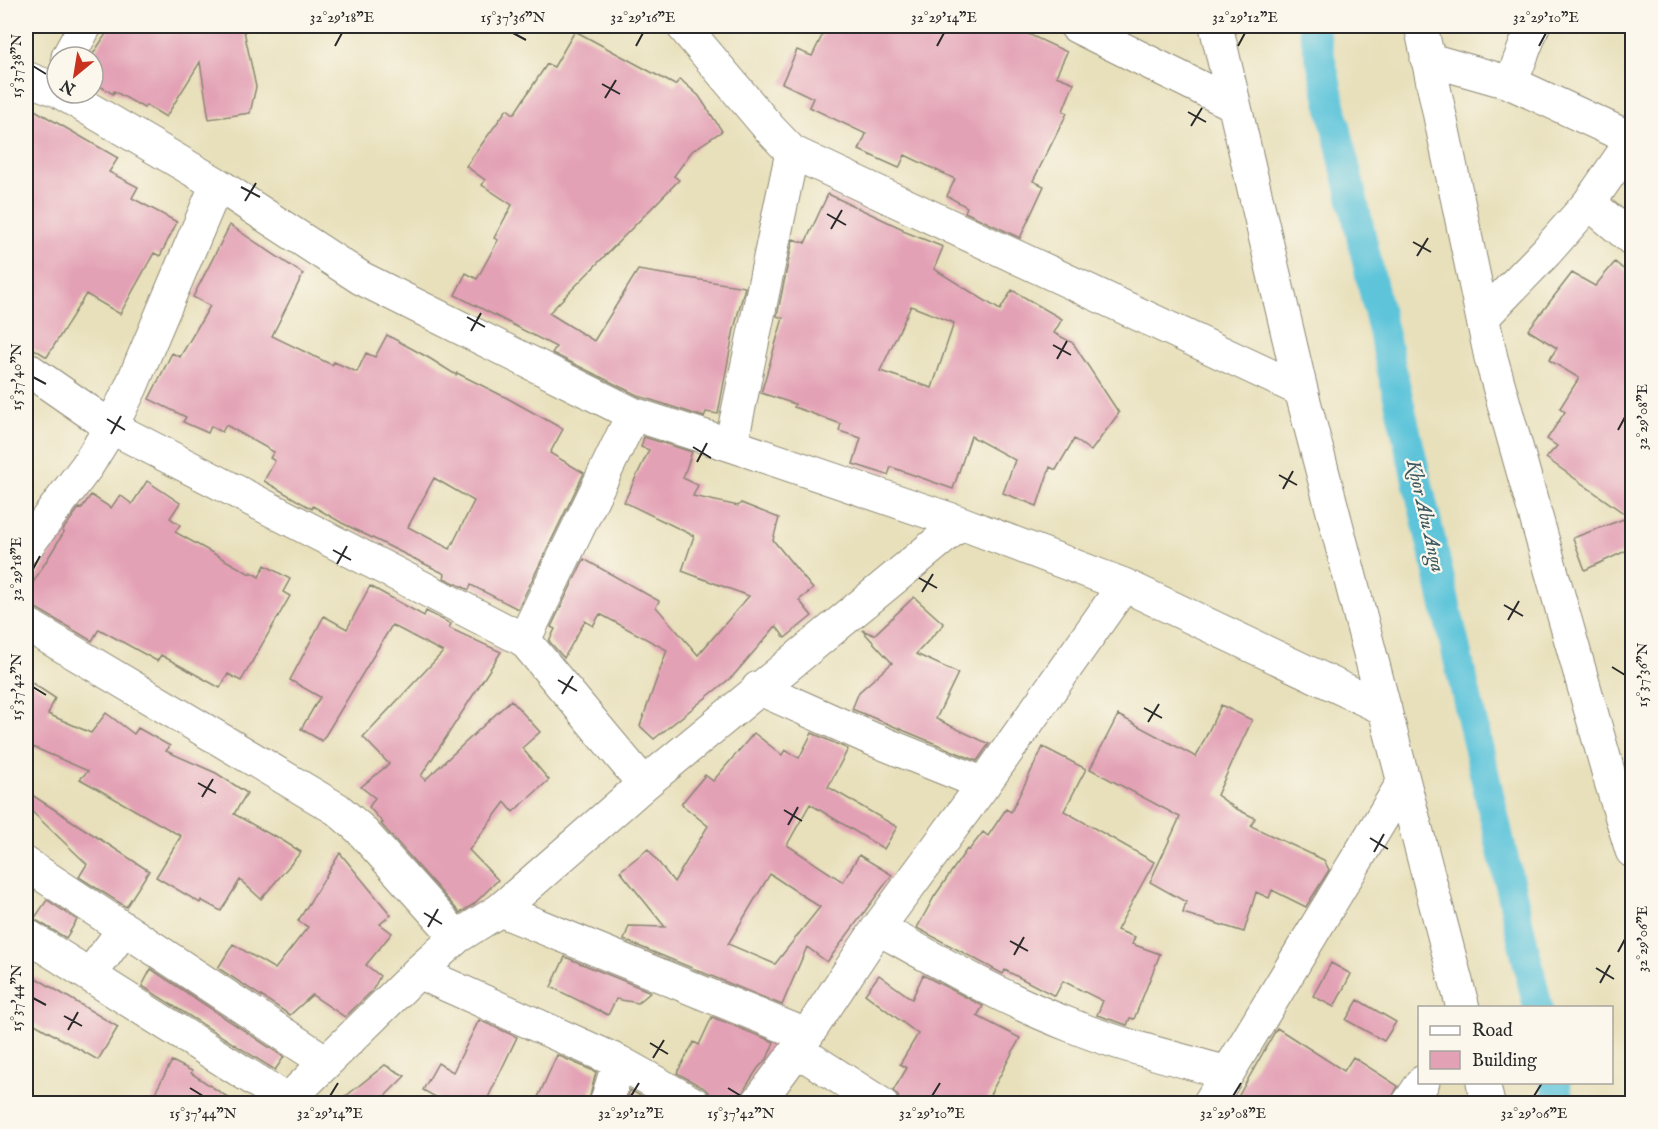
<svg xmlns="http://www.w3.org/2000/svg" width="1658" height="1129" font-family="'IM FELL English',serif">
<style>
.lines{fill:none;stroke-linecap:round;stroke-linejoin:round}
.canal{stroke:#5dc4da;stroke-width:30}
.building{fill:#e3a1b5;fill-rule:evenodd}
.minor-casing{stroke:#8a8673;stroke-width:35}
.minor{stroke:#fff;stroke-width:33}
.ticks{fill:none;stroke:#2b2b2b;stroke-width:2}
.labels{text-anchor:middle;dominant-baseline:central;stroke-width:4.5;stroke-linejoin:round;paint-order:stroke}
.water-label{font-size:20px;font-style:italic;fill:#3a5960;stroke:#fbf7ec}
.neatline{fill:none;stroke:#2b2b2b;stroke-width:2}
.ticks-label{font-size:15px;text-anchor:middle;fill:#2b2b2b}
</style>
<rect width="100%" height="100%" fill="#fbf7ec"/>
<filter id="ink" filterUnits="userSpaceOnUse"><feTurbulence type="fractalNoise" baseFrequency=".0167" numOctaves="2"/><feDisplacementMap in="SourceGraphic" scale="12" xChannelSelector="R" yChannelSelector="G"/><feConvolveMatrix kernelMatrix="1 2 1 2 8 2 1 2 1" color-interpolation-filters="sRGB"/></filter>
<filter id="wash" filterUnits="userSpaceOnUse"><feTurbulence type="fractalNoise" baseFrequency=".008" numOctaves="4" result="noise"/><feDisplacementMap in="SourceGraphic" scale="24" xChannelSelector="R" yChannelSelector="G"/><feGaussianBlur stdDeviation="1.35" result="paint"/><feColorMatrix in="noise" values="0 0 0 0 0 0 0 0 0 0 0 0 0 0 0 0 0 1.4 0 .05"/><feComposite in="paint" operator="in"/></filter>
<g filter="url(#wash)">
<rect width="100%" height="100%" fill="#e8e0bb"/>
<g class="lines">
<!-- canal -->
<path class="canal" d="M1313,26L1538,1008
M1555,1082L1560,1104"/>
</g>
<g id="blocks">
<!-- building -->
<path class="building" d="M111,26H243L256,87L250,113L209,119L200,62L166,117L146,105L144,108L114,91L113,94L93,82V54Z
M827,26H1011L1067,52L1056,76L1074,83L1063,111L1067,113L1033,181L1044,186L1020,238L965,212L967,207L947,196L955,179L905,155L899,168L859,150L866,134L809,107L813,98L782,83L797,50L812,56Z
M575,31L675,85L680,79L699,96L722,131L692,151L674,176L679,180L549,313L594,341L638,270L745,287L734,329L718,414L706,412L704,417L639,396L552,353L556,347L455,295L466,273L477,279L498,240L494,238L512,205L482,185L485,180L466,166L507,109L514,114L547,64L554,67Z
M26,105L118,158L109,172L138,187L132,198L177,222L160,256L154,253L120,314L86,294L47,357L26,344Z
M828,194L903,229V231L943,247L934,269L1000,310L1012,290L1062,319L1054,333L1073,343L1119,413L1091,451L1074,439L1056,470L1050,467L1037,506L1003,493L1015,460L971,436L953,489L891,467L888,475L853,464L861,438L839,431L841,424L794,407L795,404L761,393L783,318L777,316L793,239L805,243ZM911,306L954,323L932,388L880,371Z
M230,225L303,274L272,336L332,365L334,362L357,372L366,353L375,357L387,335L429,358L456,375L457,373L507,398L563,429L550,453L584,473L518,609L471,585L469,590L444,578L445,574L342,523L313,506L312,509L264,481L275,461L270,458L274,452L226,425L222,432L211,426L208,433L183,422L186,417L149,399L172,353L180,357L210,306L193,297ZM434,478L474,501L450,549L408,527Z
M1615,262L1632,276V548L1585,570L1573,538L1629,517L1546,458L1557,446L1547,439L1565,412L1560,408L1579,378L1549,360L1557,348L1528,330L1572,273L1595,286Z
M644,437L692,452L683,478L698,485L693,496L738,506L741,503L779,518L773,540L813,589L799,600L812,616L785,638L776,626L733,676L654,739L640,726L667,650L600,614L593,626L585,621L564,658L549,641L555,629L551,627L584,559L659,601L656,607L698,655L749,596L682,571L694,536L624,502L649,450L641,447Z
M147,481L180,503L170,518L180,525L175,532L250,574L251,572L259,577L265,565L290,579L283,592L290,596L241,681L228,674L220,688L161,655L157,661L99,629L92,641L36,608L26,604V594L64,532L62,531L79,508L81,509L91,495L111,508L120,495L132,504Z
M370,586L424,616L426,611L451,624L449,628L501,652L421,776L425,780L511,700L540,732L522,748L549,780L513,812L505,802L469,850L498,880L474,904L460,913L381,824L383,823L369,807L375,798L361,787L389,764L363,737L443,652L392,625L322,741L301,729L320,697L290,680L324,616L347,629Z
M914,597L944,624L916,654L958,673L936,719L989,744L977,761L852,709L859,692L892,663L862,630L874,635Z
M26,679L55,698L48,714L91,733L106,713L134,734L138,728L170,746L166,751L216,773L247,793L234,814L273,836L274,835L301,852L261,899L240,880L221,911L201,900L200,903L156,877L181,836L80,779L88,771L33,747L26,763Z
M1221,705L1252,720L1217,795L1235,808L1255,818L1251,826L1324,860L1329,870L1306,907L1272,890L1269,898L1256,892L1244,932L1183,913L1186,902L1150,882L1180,817L1090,769L1118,715L1196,757Z
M754,733L782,755L785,750L799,758L812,733L848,749L828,787L897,827L884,849L810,804L787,845L843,882L859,855L892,875L827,962L807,947L782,1005L624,940L629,926L665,927L620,871L648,849L674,882L708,826L681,804L705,775L713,781ZM770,874L820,907L775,964L728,944Z
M1043,747L1086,769L1064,811L1154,862L1117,930L1135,937L1132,944L1160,954L1134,1019L1130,1018L1127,1025L1097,1015L1103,1001L1063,981L1055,996L1005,970L1003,974L917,928L934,897L967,849L969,850L983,832L988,836L1006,809L1011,812Z
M29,793L149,871L126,907L79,877L87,864L26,806V798Z
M340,853L391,915L380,924L392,933L366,965L380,976L372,991L345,1017L312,995L290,1015L218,968L233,944L275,969L308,927L298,921Z
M47,900L77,920L66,938L34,919Z
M565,957L651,992L638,1003L616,999L608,1015L551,987Z
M1331,963L1351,974L1334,1007L1313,996Z
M151,969L284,1057L275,1070L142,986Z
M26,972L118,1027L98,1060L26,1019Z
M879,975L912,999L923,975L983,1006L977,1016L1020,1038L985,1104H900L898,1096L893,1091L907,1068L900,1064L918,1034L865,994Z
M1358,1000L1396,1022L1384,1041L1346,1020Z
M712,1017L774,1042L767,1059L758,1068L742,1093L738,1104H713L710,1094L704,1088L677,1073L694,1042L699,1045Z
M479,1020L517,1037L485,1104H448L423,1090L438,1063L453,1072Z
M1277,1028L1344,1071L1353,1057L1398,1086L1389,1104H1234Z
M557,1055L596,1072L588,1104H535Z
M172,1061L192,1071L191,1073L238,1104H149Z
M385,1065L405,1076L377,1104H336Z
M630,1090L655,1104H626Z"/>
</g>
</g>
<g filter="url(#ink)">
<use href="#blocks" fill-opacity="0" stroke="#8a8673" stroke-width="1.5"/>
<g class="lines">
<!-- minor casing -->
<g class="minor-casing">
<path id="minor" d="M683,26L769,128L792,152L1301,390
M1076,26L1233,104
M1216,26L1301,390L1463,1008
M1421,26L1491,358L1611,782L1632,851
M68,57L85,26
M1427,59L1511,83L1632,139
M26,78L57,90
M1511,83L1533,26
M62,93L217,184L361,278L633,414L731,445L961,523L1124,585L1385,709
M1589,203L1632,141
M1483,317L1546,252L1589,203L1632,239
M26,368L111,427L524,640L644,784
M731,445L792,152
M26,547L87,466L111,427L131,387L217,184
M26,624L337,809L359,828L457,937
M524,640L633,414
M758,688L870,738L984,784
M26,864L326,1062
M500,910L806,1035
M878,928C941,963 1003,999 1070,1025C1121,1046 1175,1058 1227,1073
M26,935L293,1104
M418,972L619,1062L694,1104
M90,975L124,929
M797,1050L881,1104
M1483,1082L1488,1104
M284,1104L418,972L457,937L500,910L644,784L961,523
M606,1104L619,1062
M757,1104L797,1050L878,928L984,784L1124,585
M1209,1104L1403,783
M1408,1104L1423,1082"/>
</g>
<!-- minor -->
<use href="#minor" class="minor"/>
</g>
</g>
<!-- ticks -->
<path class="ticks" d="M513,33L526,40M335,46L342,33M636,46L643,33M937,46L944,33M1238,46L1245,33M1539,46L1546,33M33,66L46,74M602,84L620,94M605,98L616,80M1188,112L1206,122M1191,126L1202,108M241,187L260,197M245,201L256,183M827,214L846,225M831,229L842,210M1413,242L1431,252M1417,256L1428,238M467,317L485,327M471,331L481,313M1053,345L1071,355M1057,359L1067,341M33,377L46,384M107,419L125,430M1618,430L1625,417M111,434L121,416M693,447L711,458M697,462L707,443M1279,475L1297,485M1283,489L1293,471M333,550L351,560M337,564L347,546M33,569L40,556M919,578L937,588M922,592L933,574M1504,605L1523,616M1508,620L1519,601M1612,667L1625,675M558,680L577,691M33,687L46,695M562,694L573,676M1144,708L1162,718M1148,722L1159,704M198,783L216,793M202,797L213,779M784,810L802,821M788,825L798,807M1370,838L1388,849M1374,852L1384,834M424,913L442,924M428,927L438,909M1010,941L1028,951M1618,952L1625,939M1014,955L1024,937M1596,968L1614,979M1600,983L1610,965M33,998L46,1005M64,1016L82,1026M68,1030L78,1012M650,1043L668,1054M653,1058L664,1040M190,1088L203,1096M728,1088L741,1096M330,1096L338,1083M631,1096L639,1083M932,1096L940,1083M1233,1096L1241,1083M1534,1096L1542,1083"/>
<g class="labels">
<!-- water labels -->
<g class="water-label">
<text transform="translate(1425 516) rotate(77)">Khor Abu Anga</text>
</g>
</g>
<!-- margin -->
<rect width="1658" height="1129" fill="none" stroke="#fbf7ec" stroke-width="66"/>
<!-- legend -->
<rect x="1418" y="1006" width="195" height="78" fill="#fbf7ec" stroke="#a8a59f" stroke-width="1.5"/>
<rect x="1430" y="1026" width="30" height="9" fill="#ffffff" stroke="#a8a59f" stroke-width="1.5"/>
<text x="1472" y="1036" font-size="18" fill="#2b2b2b">Road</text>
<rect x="1430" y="1051" width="30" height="18" fill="#e3a1b5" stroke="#a8a59f" stroke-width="1.5"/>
<text x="1472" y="1066" font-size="18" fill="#2b2b2b">Building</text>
<!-- north arrow -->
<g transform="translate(75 75) rotate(210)"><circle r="28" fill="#fbf7ec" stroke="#a8a59f" stroke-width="1.5"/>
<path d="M0-4.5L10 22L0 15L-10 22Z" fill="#c8321e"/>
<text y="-9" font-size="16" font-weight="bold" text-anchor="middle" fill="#2b2b2b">N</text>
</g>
<rect x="33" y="33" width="1592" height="1063" class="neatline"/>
<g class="ticks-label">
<text x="342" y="22">32°29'18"E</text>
<text x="513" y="22">15°37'36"N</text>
<text x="643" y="22">32°29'16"E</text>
<text x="944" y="22">32°29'14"E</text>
<text x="1245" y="22">32°29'12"E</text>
<text x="1546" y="22">32°29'10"E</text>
<text transform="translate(16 66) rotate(-90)" y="5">15°37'38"N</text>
<text transform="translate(16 377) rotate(-90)" y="5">15°37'40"N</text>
<text transform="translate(1642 417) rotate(-90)" y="5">32°29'08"E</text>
<text transform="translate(16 569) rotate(-90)" y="5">32°29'18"E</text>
<text transform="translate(1642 675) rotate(-90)" y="5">15°37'36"N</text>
<text transform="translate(16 687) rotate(-90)" y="5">15°37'42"N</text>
<text transform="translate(1642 939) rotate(-90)" y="5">32°29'06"E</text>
<text transform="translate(16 998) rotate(-90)" y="5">15°37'44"N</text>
<text x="203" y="1118">15°37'44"N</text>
<text x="330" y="1118">32°29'14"E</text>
<text x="631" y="1118">32°29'12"E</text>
<text x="741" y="1118">15°37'42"N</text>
<text x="932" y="1118">32°29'10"E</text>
<text x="1233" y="1118">32°29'08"E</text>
<text x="1534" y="1118">32°29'06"E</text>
</g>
</svg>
